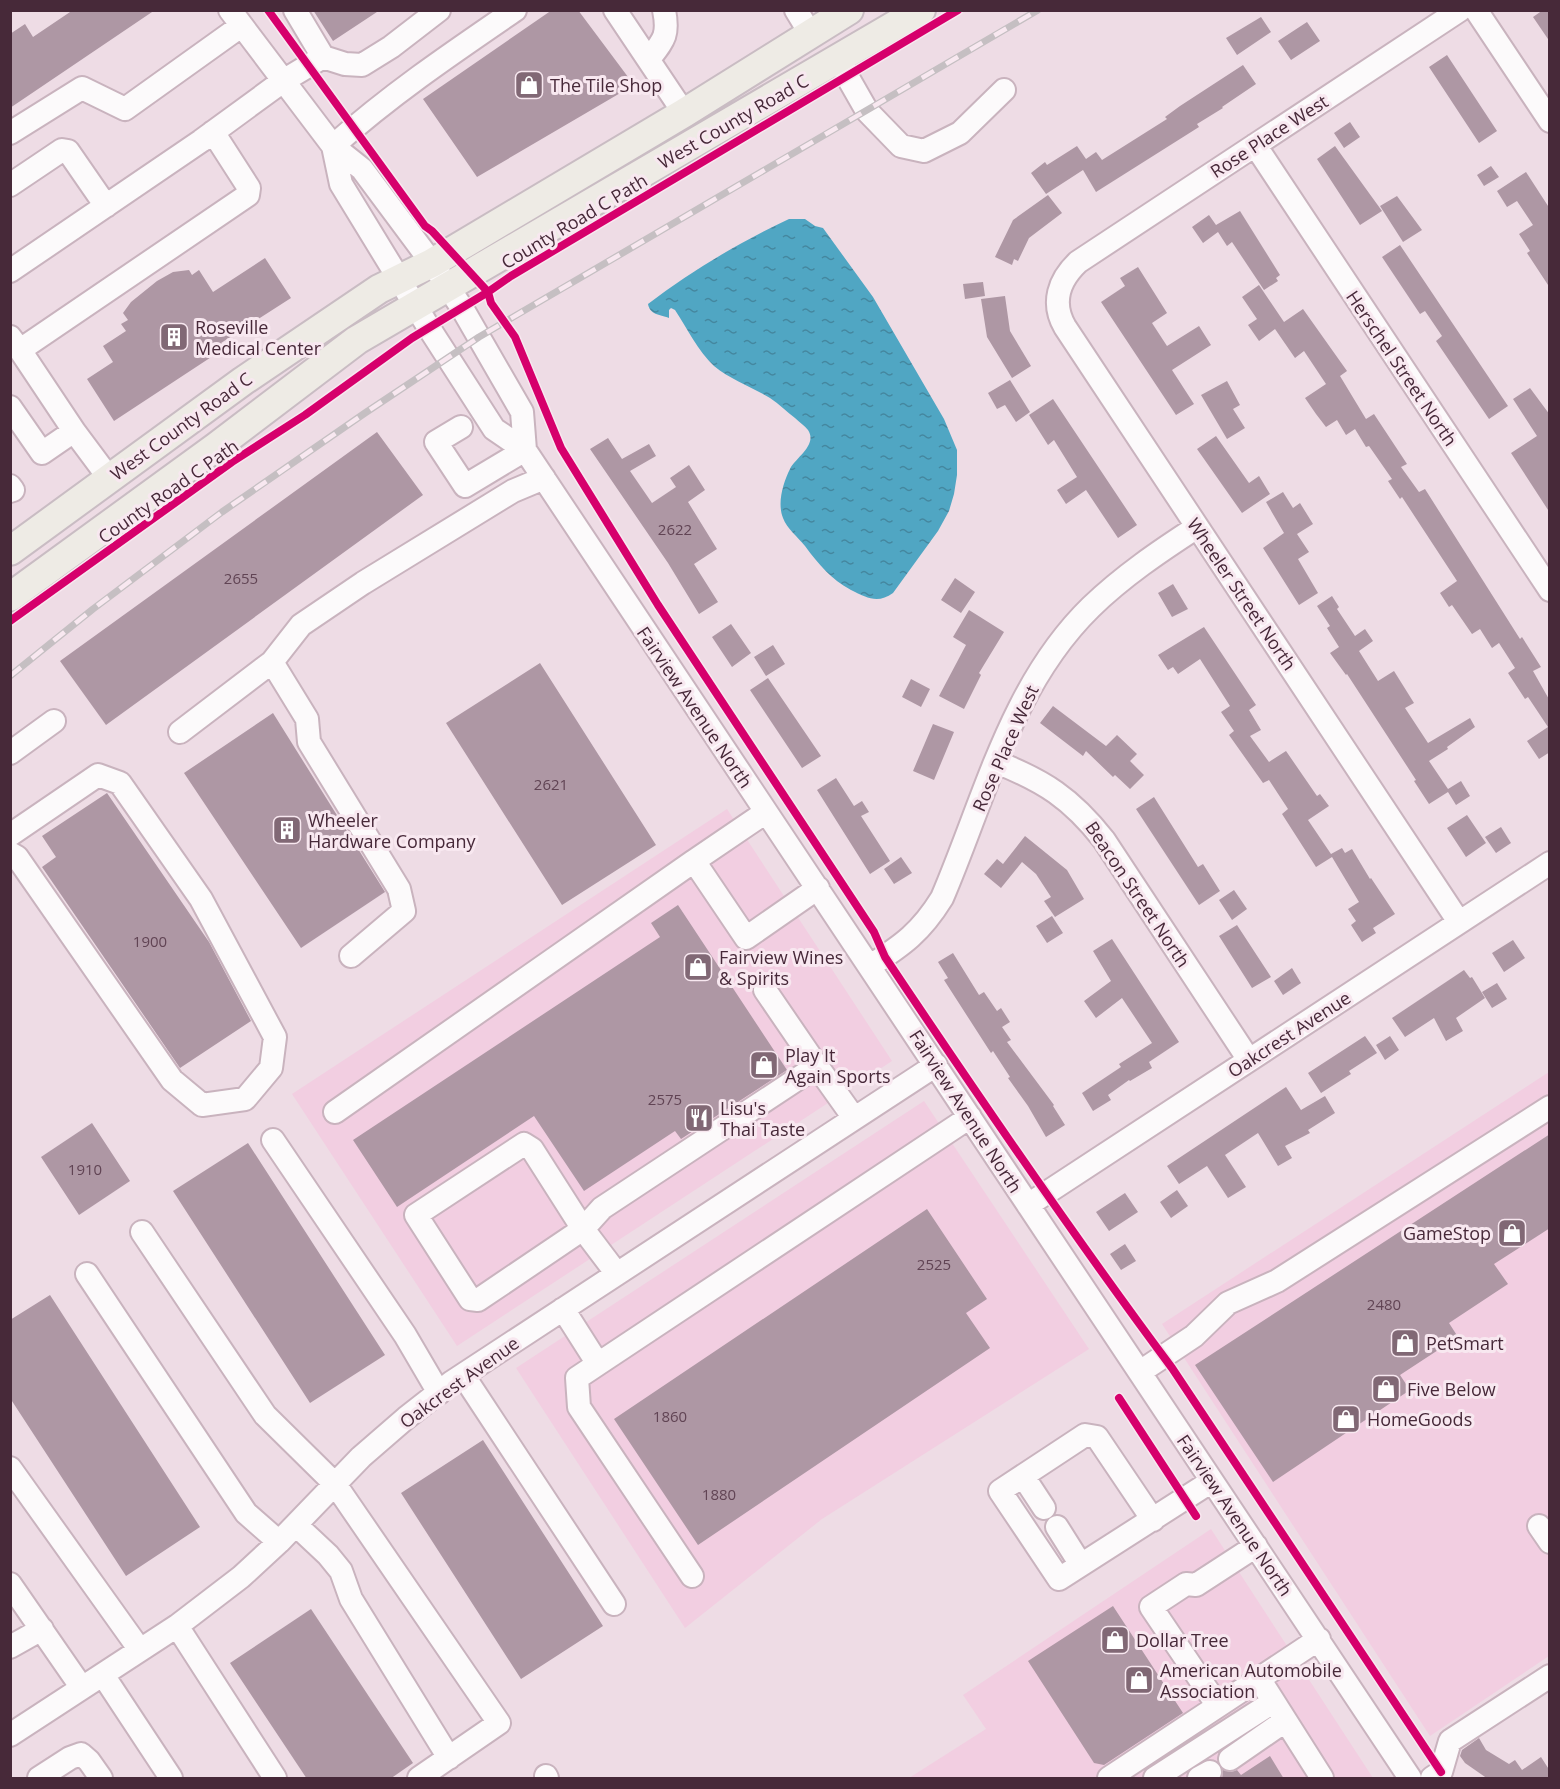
<svg xmlns="http://www.w3.org/2000/svg" width="1560" height="1789" font-family="'Open Sans',sans-serif">
<style>
.built{fill:#f2cee1}
.water{fill:url(#water-ripples)}
.building{fill:#ae97a4}
.lines{fill:none;stroke-linecap:round;stroke-linejoin:round}
.minor-casing{stroke:#c9b3be;stroke-width:26}
.major-casing{stroke:#c9bcc3;stroke-width:32}
.minor{stroke:#fcfafb;stroke-width:22}
.major{stroke:#eeebe5;stroke-width:28}
.rail-casing{stroke:#c5bfc2;stroke-width:7}
.rail{stroke:#f8e8f0;stroke-width:4.5;stroke-dasharray:14;stroke-linecap:butt}
.cycleway-casing{stroke:#f8e8f0;stroke-width:11}
.cycleway{stroke:#d6006c;stroke-width:8}
.labels{text-anchor:middle;dominant-baseline:central;stroke-width:6;stroke-linejoin:round;paint-order:stroke}
.number-label{font-size:15px;fill:#614454}
.poi-label{font-size:18px;fill:#472939;stroke:#f8e8f0;text-anchor:start}
.street-label{font-size:18px;fill:#472939;stroke:#f8e8f0}
</style>
<defs>
<pattern id="water-ripples" width="26" height="14" patternUnits="userSpaceOnUse" patternTransform="scale(1.5)"><rect width="26" height="14" fill="#50a6c3"/><path d="M2 4q2-2 4 0t4 0M15 11q2-2 4 0t4 0" fill="none" stroke="#44879f"/></pattern>
</defs>
<rect width="100%" height="100%" fill="#eedce5"/>
<!-- built -->
<path class="built" d="M727,809L892,1061L457,1346L292,1094Z
M1549,1072V1656L1430,1736L1162,1324Z
M924,1101L1089,1349L822,1519L685,1628L516,1368Z
M1211,1529L1373,1778H909L986,1729L963,1695Z"/>
<!-- water -->
<path class="water" d="M789,219H805L815,226L823,228L873,297L944,419L957,450V475L954,494L949,511L938,531L893,593C878,604 867,598 851,590C831,579 819,565 805,546C798,537 787,529 783,518C777,503 783,483 790,469C795,458 818,445 808,430C805,426 799,422 795,418C787,412 779,404 770,398C752,387 731,380 714,366C698,351 687,328 675,310L671,308L669,310V318C659,314 650,315 648,304C691,271 740,242 789,219Z"/>
<!-- building -->
<path class="building" d="M73,10H155L10,108V34L25,24L33,37Z
M313,10H380L333,41Z
M552,10H578L634,85L477,177L423,99Z
M1543,10H1550V42L1533,17Z
M1261,17L1271,32L1237,55L1226,38Z
M1307,22L1320,41L1291,60L1278,41Z
M1447,55L1497,131L1479,143L1429,67Z
M1243,65L1256,84L1222,107L1223,108L1197,124L1199,127L1096,192L1083,170L1046,194L1031,173L1045,162L1047,165L1077,146L1086,159L1096,152L1102,160L1167,119L1165,117L1180,106Z
M1350,122L1360,137L1344,148L1334,133Z
M1335,146L1382,211L1360,225L1317,159Z
M1491,166L1499,177L1484,186L1477,175Z
M1526,172L1550,209V288L1527,253L1530,251L1519,234L1533,225L1517,201L1507,207L1497,191Z
M1048,195L1062,213L1029,238L1018,261L1014,259L1012,265L995,257L1013,220Z
M1397,196L1422,230L1403,242L1380,206Z
M1240,211L1280,275L1276,278L1278,281L1264,290L1232,242L1227,246L1218,232L1203,243L1192,227L1209,215L1216,225Z
M1400,245L1508,406L1489,419L1436,341L1442,336L1425,311L1420,314L1382,257Z
M265,258L291,298L221,343L225,348L114,421L87,379L113,362L103,346L126,331L121,324L128,320L123,313L131,302L157,281L173,272L189,270L192,275L199,270L213,292Z
M1138,267L1167,313L1152,323L1167,346L1199,326L1211,345L1172,370L1194,404L1176,415L1101,302L1125,286L1120,278Z
M983,282L985,296L965,299L963,284Z
M1259,285L1284,322L1303,309L1347,371L1340,376L1366,419L1374,414L1407,464L1401,467L1419,492L1425,489L1520,639L1522,637L1541,667L1533,671L1550,701V752L1539,759L1527,741L1548,727L1528,697L1525,699L1508,673L1515,668L1499,643L1492,648L1480,629L1472,634L1452,605L1449,607L1440,593L1457,581L1402,497L1400,499L1388,481L1392,479L1369,446L1366,447L1355,429L1346,435L1337,420L1326,427L1316,414L1305,398L1326,384L1304,351L1295,358L1275,329L1259,341L1248,325L1257,319L1242,297Z
M1005,296L1010,331L1031,366L1012,378L987,337L981,299Z
M1010,380L1030,412L1016,422L1005,405L997,409L988,393Z
M1227,381L1240,405L1233,409L1245,428L1227,439L1201,395Z
M1530,388L1550,415V513L1511,453L1537,436L1513,399Z
M1053,399L1137,525L1118,538L1086,490L1066,504L1057,490L1077,477L1054,440L1048,445L1029,415Z
M377,432L423,495L106,725L60,661Z
M1216,436L1249,483L1259,476L1270,494L1242,513L1197,449Z
M608,438L622,459L649,444L656,456L630,471L652,503L676,487L670,478L689,465L705,490L688,502L717,549L694,564L718,602L699,614L668,563L590,449Z
M1283,492L1293,508L1300,503L1313,524L1297,534L1309,552L1298,559L1318,593L1299,605L1263,548L1284,533L1266,502Z
M955,578L975,592L961,613L941,600Z
M1173,584L1188,609L1172,617L1158,593Z
M1332,596L1339,607L1337,609L1355,636L1365,629L1373,641L1359,651L1378,681L1394,671L1414,703L1405,708L1428,743L1470,718L1475,727L1447,747L1448,749L1429,761L1448,789L1461,781L1470,796L1456,805L1448,792L1429,804L1414,781L1416,780L1347,674L1346,675L1330,653L1339,647L1327,628L1330,626L1317,606Z
M969,610L1004,632L979,673L981,675L964,709L939,696L966,645L953,637Z
M731,624L751,653L732,667L712,637Z
M1204,627L1256,705L1249,710L1261,730L1250,736L1269,762L1286,751L1317,796L1320,794L1329,806L1308,820L1331,854L1342,848L1345,853L1352,849L1370,879L1371,878L1395,914L1373,928L1376,933L1362,942L1351,925L1356,921L1348,909L1359,902L1332,857L1316,867L1282,814L1288,809L1269,780L1263,783L1229,735L1234,731L1221,712L1230,706L1200,659L1178,674L1173,667L1168,670L1158,655Z
M773,645L785,664L766,676L754,657Z
M540,663L656,845L562,905L446,723Z
M768,678L821,756L802,768L750,690Z
M911,679L930,689L921,707L902,697Z
M1053,706L1106,746L1117,735L1137,754L1130,761L1144,775L1130,789L1115,775L1113,777L1086,751L1083,756L1040,723Z
M273,713L385,892L301,948L184,773Z
M933,724L954,732L934,780L913,771Z
M836,778L854,806L862,801L869,812L861,816L890,861L870,874L817,790Z
M107,793L209,942L251,1021L180,1068L42,867L56,857L42,836Z
M1154,797L1198,867L1203,864L1220,891L1199,905L1136,809Z
M1467,815L1486,843L1466,857L1447,828Z
M1501,827L1511,843L1496,853L1485,837Z
M1025,836L1067,870L1084,899L1055,917L1044,901L1051,897L1036,874L1022,862L1001,888L984,874L997,859L1003,864Z
M901,857L912,873L894,884L884,869Z
M1234,890L1247,909L1232,920L1219,900Z
M678,905L787,1070L681,1139L675,1131L584,1191L534,1116L397,1207L353,1140L660,937L651,923Z
M1052,916L1063,933L1047,943L1036,926Z
M1237,925L1271,977L1252,988L1219,936Z
M1112,939L1179,1042L1149,1062L1152,1068L1130,1081L1129,1080L1108,1095L1111,1100L1093,1111L1082,1093L1121,1067L1119,1064L1152,1043L1122,998L1096,1018L1084,1001L1111,981L1093,951Z
M1513,940L1525,958L1504,972L1492,953Z
M953,953L979,995L984,992L997,1011L1001,1008L1010,1022L1002,1027L1011,1040L1007,1042L1054,1105L1053,1106L1065,1125L1046,1137L1028,1106L1008,1078L1010,1077L993,1051L991,1053L944,980L948,978L938,962Z
M1292,968L1301,983L1283,995L1274,981Z
M1464,970L1470,978L1472,977L1485,998L1456,1018L1463,1031L1446,1041L1434,1018L1405,1037L1392,1018Z
M1497,983L1507,999L1492,1008L1482,992Z
M1365,1036L1377,1053L1349,1071L1351,1074L1321,1093L1308,1073Z
M1390,1036L1399,1050L1385,1060L1376,1045Z
M1286,1087L1301,1110L1325,1096L1335,1113L1308,1130L1310,1133L1285,1146L1292,1158L1278,1166L1258,1133L1225,1155L1246,1187L1228,1198L1207,1166L1179,1184L1167,1166Z
M92,1123L130,1181L79,1215L41,1157Z
M1550,1134V1228L1494,1264L1508,1284L1449,1323L1458,1337L1400,1375L1410,1390L1273,1482L1195,1365Z
M248,1143L385,1355L310,1403L173,1191Z
M1177,1190L1188,1206L1171,1218L1160,1202Z
M1125,1193L1138,1212L1109,1231L1096,1212Z
M927,1209L987,1299L966,1313L990,1348L698,1545L614,1419Z
M1125,1244L1136,1261L1121,1270L1110,1254Z
M50,1295L200,1527L126,1576L10,1398V1320Z
M483,1440L603,1626L521,1679L401,1493Z
M1113,1606L1183,1713L1104,1765L1094,1763L1028,1661Z
M311,1609L413,1763L390,1779H307L230,1663Z
M1479,1738L1486,1750L1509,1764L1515,1760L1522,1770L1541,1757L1550,1771V1779H1488L1465,1763L1460,1756L1462,1750Z
M1270,1756L1284,1779H1222L1223,1770L1231,1772L1237,1770L1241,1775Z"/>
<g class="lines">
<!-- minor casing -->
<g class="minor-casing">
<path id="minor" d="M230,10L333,146L362,169L432,263L462,308L522,412L525,450
M295,10L323,57L345,64L362,65L391,47L439,10
M615,10L684,113
M796,10L810,33
M1476,10L1550,121
M841,58L847,76L867,111L901,146L924,151L960,133L1004,90
M649,59C664,40 669,35 664,10
M10,133L82,88L125,109L241,26
M1255,145L1550,590
M333,146L341,184L429,328L494,429L525,450L1410,1778
M333,146C390,95 452,53 515,10
M10,185L62,150L68,151L106,206
M10,271L201,141L283,81L323,57
M10,337L20,350L248,195L249,188L213,132
M20,350L74,431
M10,407L42,453L74,431L109,478
M461,427L436,442L465,486L525,450
M10,486L13,490L10,491
M272,662L307,719L309,742L399,889L404,911L351,956
M180,732L272,662L301,625L363,583L513,491L544,478
M10,753L54,721
M996,762C1044,781 1071,798 1104,840L1249,1060
M766,812L694,861L746,938L818,888
M10,835L98,775L120,783L201,899L275,1037L271,1068L245,1099L202,1105L172,1080L17,857L10,853
M1459,922L1065,327C1051,303 1059,280 1078,262L1460,10
M870,966C903,945 921,932 942,898C985,798 1011,685 1091,607C1123,576 1160,551 1197,527
M765,990L817,1066
M335,1112L694,861
M273,1140L405,1335L439,1393
M1028,1205L1550,863
M142,1232L265,1415L335,1484L499,1723L419,1778
M87,1274L246,1513L279,1542
M617,1274L583,1229L478,1300L470,1299L416,1215L524,1144L532,1149L583,1229L602,1208L817,1066L854,1118
M563,1309L598,1364L577,1378L579,1407L692,1576
M598,1364L970,1117
M1140,1372L1194,1336L1228,1303L1277,1281L1550,1107
M463,1375L614,1604
M10,1468L140,1650
M1023,1476L1044,1508
M1153,1520L1097,1437L1085,1435L1000,1491L1059,1579L1212,1481
M296,1525L328,1555L341,1571L351,1599L449,1758
M1539,1526L1550,1542
M1057,1527L1081,1565
M1256,1546L1196,1585L1186,1584L1151,1607L1218,1706L1319,1639
M10,1584L82,1688
M177,1626L275,1778
M10,1647L42,1629
M103,1675L171,1778
M1265,1688L1322,1778
M10,1735L177,1626L241,1577L279,1542L361,1457L406,1418L452,1382L936,1065
M1230,1759L1285,1721
M546,1776L547,1778
M39,1778L70,1758L81,1754L89,1761L101,1778
M1109,1778L1218,1706
M1155,1778L1273,1702
M1199,1778L1210,1772
M1432,1778L1441,1772L1450,1741L1550,1676"/>
</g>
<!-- major casing -->
<g class="major-casing">
<path id="major" d="M10,551L243,381L379,289L432,263L684,113L849,10
M10,597L216,447L357,340L921,10"/>
</g>
<!-- minor -->
<use href="#minor" class="minor"/>
<!-- major -->
<use href="#major" class="major"/>
<!-- rail casing -->
<g class="rail-casing">
<path id="rail" d="M10,676L93,609L222,512L365,413L479,337L1038,10"/>
</g>
<!-- rail -->
<use href="#rail" class="rail"/>
<!-- cycleway casing -->
<g class="cycleway-casing">
<path id="cycleway" d="M268,10L425,226L432,231L488,292L491,303L515,337L561,448L658,605L874,932L885,957C978,1096 1072,1234 1172,1368L1441,1772
M10,621L232,462L305,415L412,338L488,292L511,276L958,10
M1119,1398L1196,1516"/>
</g>
<!-- cycleway -->
<use href="#cycleway" class="cycleway"/>
</g>
<!-- icons -->
<defs>
<g id="shop-square" transform="scale(1.5)"><rect x="-9" y="-9" width="18" height="18" rx="4" fill="#816875" stroke="#f8e8f0"/><path d="M-5-2.5h2.3a2.7 3.5 0 0 1 5.4 0H5L5.5 6h-11ZM-1.5-2.5h3a1.5 2.3 0 0 0-3 0Z" fill="#fff"/></g>
<g id="building-square" transform="scale(1.5)"><rect x="-9" y="-9" width="18" height="18" rx="4" fill="#816875" stroke="#f8e8f0"/><path d="M-4-6H4V6H1V3H-1V6H-4ZM-2.5-4.3h1.7v1.8h-1.7ZM.8-4.3h1.7v1.8H.8ZM-2.5-1h1.7V.8h-1.7ZM.8-1h1.7V.8H.8Z" fill="#fff"/></g>
<g id="restaurant-square" transform="scale(1.5)"><rect x="-9" y="-9" width="18" height="18" rx="4" fill="#816875" stroke="#f8e8f0"/><path d="M-5-6h1v4h1v-4h1v4h1v-4h1v5L-1.5 .5V6h-2V.5L-5-1ZM5-6V6H3V1.5H1.5Q1.5-4 5-6Z" fill="#fff"/></g>
</defs>
<g fill-rule="evenodd">
<use href="#shop-square" x="529" y="85"/>
<use href="#building-square" x="174" y="337"/>
<use href="#building-square" x="287" y="830"/>
<use href="#shop-square" x="698" y="967"/>
<use href="#shop-square" x="764" y="1065"/>
<use href="#restaurant-square" x="699" y="1118"/>
<use href="#shop-square" x="1512" y="1233"/>
<use href="#shop-square" x="1405" y="1343"/>
<use href="#shop-square" x="1386" y="1389"/>
<use href="#shop-square" x="1346" y="1419"/>
<use href="#shop-square" x="1115" y="1640"/>
<use href="#shop-square" x="1139" y="1680"/>
</g>
<g class="labels">
<!-- number labels -->
<g class="number-label">
<text x="675" y="529">2622</text>
<text x="241" y="578">2655</text>
<text x="551" y="784">2621</text>
<text x="150" y="941">1900</text>
<text x="665" y="1099">2575</text>
<text x="85" y="1169">1910</text>
<text x="934" y="1264">2525</text>
<text x="1384" y="1304">2480</text>
<text x="670" y="1416">1860</text>
<text x="719" y="1494">1880</text>
</g>
<!-- poi labels -->
<g class="poi-label">
<text x="550" y="85">The Tile Shop</text>
<text x="195" y="327">Roseville<tspan x="195" dy="21">Medical Center</tspan></text>
<text x="308" y="820">Wheeler<tspan x="308" dy="21">Hardware Company</tspan></text>
<text x="719" y="957">Fairview Wines<tspan x="719" dy="21">&amp; Spirits</tspan></text>
<text x="785" y="1055">Play It<tspan x="785" dy="21">Again Sports</tspan></text>
<text x="720" y="1108">Lisu's<tspan x="720" dy="21">Thai Taste</tspan></text>
<text x="1491" y="1233" text-anchor="end">GameStop</text>
<text x="1426" y="1343">PetSmart</text>
<text x="1407" y="1389">Five Below</text>
<text x="1367" y="1419">HomeGoods</text>
<text x="1136" y="1640">Dollar Tree</text>
<text x="1160" y="1670">American Automobile<tspan x="1160" dy="21">Association</tspan></text>
</g>
<!-- street labels -->
<g class="street-label">
<text transform="translate(733 121) rotate(-30)">West County Road C</text>
<text transform="translate(1269 136) rotate(-33)">Rose Place West</text>
<text transform="translate(574 221) rotate(-31)">County Road C Path</text>
<text transform="translate(1402 368) rotate(56)">Herschel Street North</text>
<text transform="translate(181 426) rotate(-36)">West County Road C</text>
<text transform="translate(168 491) rotate(-35)">County Road C Path</text>
<text transform="translate(1242 594) rotate(56)">Wheeler Street North</text>
<text transform="translate(695 707) rotate(56)">Fairview Avenue North</text>
<text transform="translate(1005 748) rotate(-66)">Rose Place West</text>
<text transform="translate(1138 894) rotate(56)">Beacon Street North</text>
<text transform="translate(1289 1034) rotate(-33)">Oakcrest Avenue</text>
<text transform="translate(966 1111) rotate(57)">Fairview Avenue North</text>
<text transform="translate(459 1382) rotate(-36)">Oakcrest Avenue</text>
<text transform="translate(1235 1515) rotate(56)">Fairview Avenue North</text>
</g>
</g>
<!-- border -->
<rect width="1560" height="1789" fill="none" stroke="#472939" stroke-width="24"/>
</svg>
